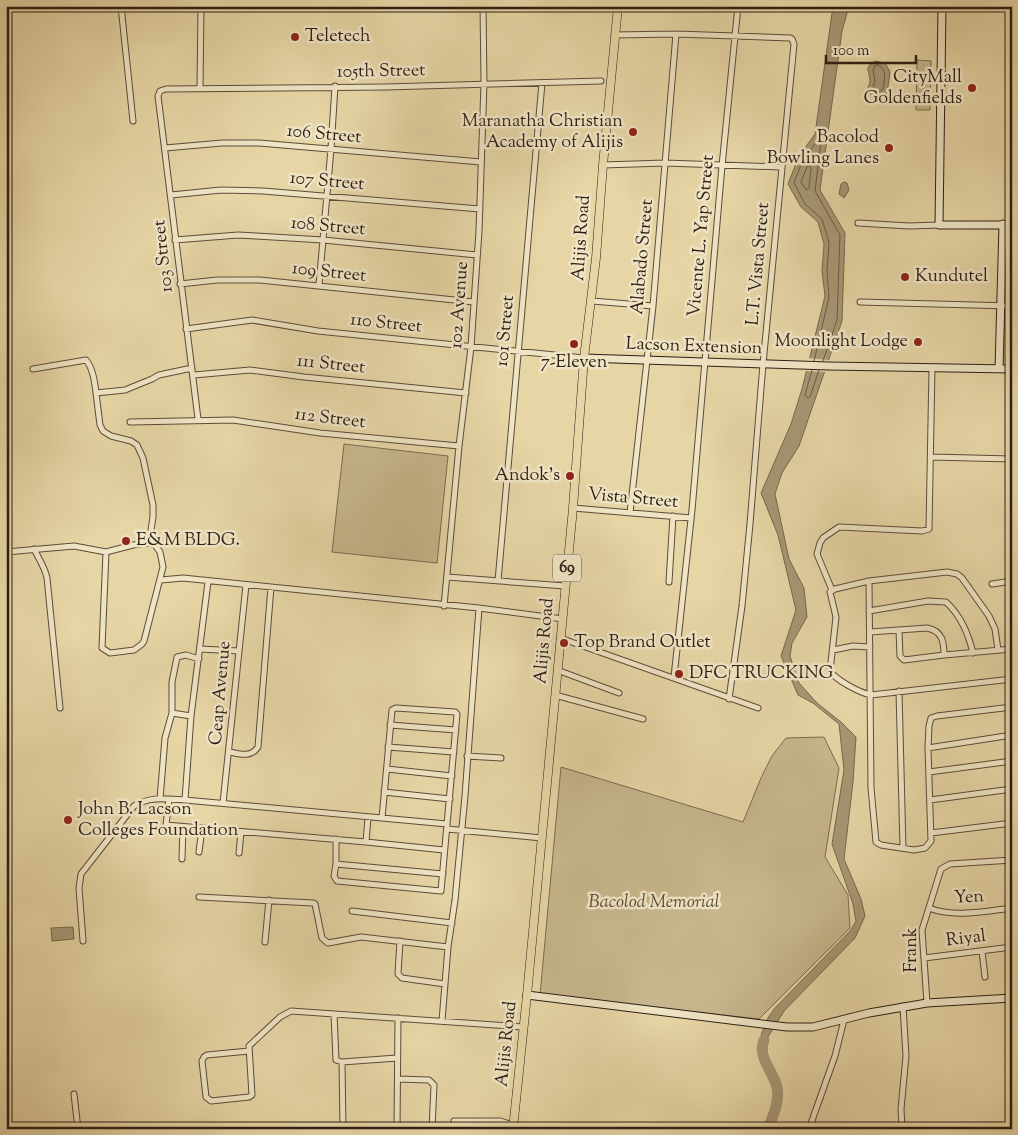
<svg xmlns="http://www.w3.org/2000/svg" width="1018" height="1135" font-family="'Sorts Mill Goudy',serif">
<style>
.green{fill:#c7b68d;stroke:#7a6a52}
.water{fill:#a79774;stroke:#76674e}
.pier{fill:#e6d5a5}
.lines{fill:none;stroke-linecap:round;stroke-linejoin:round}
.shore{stroke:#6a5a45;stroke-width:1}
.river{stroke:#a79774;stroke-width:11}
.street-casing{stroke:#5b4c3a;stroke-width:7}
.secondary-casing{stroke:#2d1e16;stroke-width:9}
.primary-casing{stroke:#2d1e16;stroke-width:9}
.street{stroke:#efe4c4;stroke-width:5}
.secondary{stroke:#efe4c4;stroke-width:7}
.primary{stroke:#e6d5a5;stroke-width:8}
.poi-dot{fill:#8f2418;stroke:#efe4c4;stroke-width:2}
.labels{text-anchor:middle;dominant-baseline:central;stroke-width:5;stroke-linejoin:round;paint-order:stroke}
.shield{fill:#efe4c4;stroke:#67594a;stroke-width:1}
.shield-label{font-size:16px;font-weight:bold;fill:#2d1e16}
.poi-label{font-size:18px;fill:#2d1e16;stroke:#efe4c4;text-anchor:start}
.street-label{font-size:18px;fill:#2d1e16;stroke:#efe4c4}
.park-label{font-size:18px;font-style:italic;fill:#5b4c3a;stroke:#efe4c4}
</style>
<rect width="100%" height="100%" fill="#e6d5a5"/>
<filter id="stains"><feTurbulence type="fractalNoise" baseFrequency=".004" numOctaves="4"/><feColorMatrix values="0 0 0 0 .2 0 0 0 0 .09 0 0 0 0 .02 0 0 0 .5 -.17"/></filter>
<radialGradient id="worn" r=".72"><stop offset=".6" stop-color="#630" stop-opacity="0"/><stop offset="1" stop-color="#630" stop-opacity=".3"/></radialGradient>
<!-- green -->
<path class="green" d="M917,60L931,61L930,110H916Z
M344,444L448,456L437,563L332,552Z
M824,737L839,768L825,857L848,895L850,928L759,1019L540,995L561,767L743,822L761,778L772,756L786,738Z"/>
<!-- water -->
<path class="water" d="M833,6H849L842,31L820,190L845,233L842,321L799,446L782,473L775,494L789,559L804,588L807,617L792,643L790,656L799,683L817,703L841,722L856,737L853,782L844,859L861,899L865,916L855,938L784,1011L768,1037L764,1040L761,1035L768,1018L775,1008L851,930L856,921L853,904L832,844L844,770L839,724L813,703L798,695L781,656L796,610L778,535L761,493L791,424L802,389L825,296L822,271L824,244L818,222L801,207L788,184L799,156L815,134Z
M875,61L885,63L890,72L887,94L881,97H873L867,90C868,87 870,84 870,81C870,71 863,68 875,61Z
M844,182L847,183L849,190L844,198L839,194L841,184Z
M73,927L74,939L52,941L51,928Z"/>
<!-- pier -->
<path class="pier" d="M807,358L829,360L827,372L804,371Z"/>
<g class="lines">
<!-- shore -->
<path class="shore" d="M878,65C888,70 884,80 883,89L879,92H875L873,88L875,80L873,70L875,66Z
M810,166L811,168L809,188L806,190L801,182L807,167Z
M814,361L829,297L827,271L829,243L822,219L805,204L794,183L803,159L819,139L821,141L815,191L840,235L837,320L823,361
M812,370L805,395L808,398L810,397L819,370"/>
<!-- river -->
<path class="river" d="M764,1040C757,1057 773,1071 777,1087C780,1101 773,1116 768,1129"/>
<!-- street casing -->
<g class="street-casing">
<path id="street" d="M121,6L133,121
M614,35L676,34L790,38L792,39L794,44L763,364L750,524L742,606L729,699
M200,88L201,6
M165,148L222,143H259L481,162
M603,165L665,163L781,167
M171,195L221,190L263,191L480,209
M858,223L909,226L939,225
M175,240L238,235L256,236L323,240L477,255
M180,284L217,280H260L474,302
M319,285L331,149L335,86
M592,301L653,306
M860,302L1012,306
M186,329L252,320L318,331L584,358
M33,369L86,360C93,368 95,383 96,393L125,390L152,379L159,375L192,368
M194,375L250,370L304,377L466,393
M96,393L100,425L103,431L111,436L131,441L137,445L143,458L153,505V517L149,543
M198,419L158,96L160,91L166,89L386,87L601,81
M130,422L233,420L320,433L459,446
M931,457L1012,459
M573,508L691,518
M630,513L653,306L676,34
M34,549C39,559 45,568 47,578L60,708
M6,552L74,546L106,552L133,545L149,543L155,545L160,552L163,567L144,641L142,644L134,650L110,653L102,648L106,552
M447,577L565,586
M161,580L183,578L479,608L563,619
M498,581L542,83
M869,581L871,788L876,842L881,845L914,850L925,848L931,841L928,748L929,726L931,718L937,716L1012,707
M669,582L673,516
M992,584L1012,581
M832,590L817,554L820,543L823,538L839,527L922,531L929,529L932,368
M444,606L459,446L471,347L479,231L484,83L483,6
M869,611L928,601L946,602C961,616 968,633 973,653
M899,630L900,656L904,660L944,655L1012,649
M870,632L927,628C942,631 944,641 944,655
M560,638L758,708
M200,649L239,651
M833,650L853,646L870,647
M998,650L995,629L989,616L962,578L957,574L947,572L869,581L835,589L830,592L836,617L830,671C836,680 860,693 871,695L1012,679
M557,670L619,693
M674,677L692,510L722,166L738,6
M899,691L903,848
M555,695L643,719
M172,713L191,716
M390,725L456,730
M388,747L454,752
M928,748L1012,735
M230,752C240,754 251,758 258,747L271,587
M467,756L501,758
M387,769L452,776
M929,772L1012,761
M384,792L450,799
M160,799L165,738L172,713V682L177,657L186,655L199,659
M169,799L166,825L366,842L444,850
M185,800L191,716L208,582
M930,800L1012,789
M223,803L246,585
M447,829L542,838
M931,833L1012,823
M336,839V864L334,876L337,881L441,891L457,714L455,712L396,708L392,710L382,818
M366,842L368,817
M199,852L202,828
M239,853L241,832
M182,859L183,827
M336,864L443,874
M199,897L313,903L315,904L322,938L328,943L361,937L448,947
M929,908C954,918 986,911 1012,908
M352,911L452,923
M83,941L79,888L81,874L134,806C150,796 167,799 185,800L447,824
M400,941L398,974L402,978L445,984
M265,942L269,900
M982,951L985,977
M924,958L1012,947
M927,1003L922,930L941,869L950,864L1012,860
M334,1014L336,1060L342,1062L397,1058
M442,1021L448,947L455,900L465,796L479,608
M249,1051L207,1055L204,1057L202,1061L206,1097L211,1101L249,1097L252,1095L249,1046L280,1017L291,1011L523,1027
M342,1062L343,1129
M398,1079L429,1080L434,1085L432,1129
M74,1094L78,1129
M454,1121H500L513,1125
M397,1129L398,1018
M809,1129L835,1056L844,1020
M902,1129L901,1109L906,1056L903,1006"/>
</g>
<!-- secondary casing -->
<g class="secondary-casing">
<path id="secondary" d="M942,6L939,225H1012
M584,358L829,366L1012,369
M999,369L1003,224
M527,995L787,1027H813L869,1013L927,1003L1012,998"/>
</g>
<!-- primary casing -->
<g class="primary-casing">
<path id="primary" d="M513,1129L527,995L573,508L584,358L596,258L603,165L618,6"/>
</g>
<!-- street -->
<use href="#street" class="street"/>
<!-- secondary -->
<use href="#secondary" class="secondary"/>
<!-- primary -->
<use href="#primary" class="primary"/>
</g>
<!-- markers -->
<g class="poi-dot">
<circle cx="295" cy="37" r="5"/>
<circle cx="972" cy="88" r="5"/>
<circle cx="633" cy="132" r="5"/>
<circle cx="889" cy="148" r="5"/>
<circle cx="905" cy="277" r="5"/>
<circle cx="918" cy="342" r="5"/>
<circle cx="574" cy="344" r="5"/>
<circle cx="570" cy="476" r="5"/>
<circle cx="126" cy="541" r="5"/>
<circle cx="564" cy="643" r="5"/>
<circle cx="679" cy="674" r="5"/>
<circle cx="68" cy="820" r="5"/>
</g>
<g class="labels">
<!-- shield labels -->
<rect class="shield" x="553" y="554.5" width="28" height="27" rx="4"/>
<g class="shield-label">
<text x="567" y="568">69</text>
</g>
<!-- poi labels -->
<g class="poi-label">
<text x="305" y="37">Teletech</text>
<text x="962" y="78" text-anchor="end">CityMall<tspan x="962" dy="21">Goldenfields</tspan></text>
<text x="623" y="122" text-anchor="end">Maranatha Christian<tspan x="623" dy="21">Academy of Alijis</tspan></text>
<text x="879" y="138" text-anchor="end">Bacolod<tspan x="879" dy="21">Bowling Lanes</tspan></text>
<text x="915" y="277">Kundutel</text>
<text x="908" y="342" text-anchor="end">Moonlight Lodge</text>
<text x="574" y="363" text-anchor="middle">7-Eleven</text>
<text x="560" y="476" text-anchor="end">Andok's</text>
<text x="136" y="541">E&amp;M BLDG.</text>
<text x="574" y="643">Top Brand Outlet</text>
<text x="689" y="674">DFC TRUCKING</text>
<text x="78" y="810">John B. Lacson<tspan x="78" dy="21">Colleges Foundation</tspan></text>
</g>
<!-- street labels -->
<g class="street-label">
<text transform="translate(381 72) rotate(-1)">105th Street</text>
<text transform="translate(324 135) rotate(5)">106 Street</text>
<text transform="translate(327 182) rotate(5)">107 Street</text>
<text transform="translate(328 227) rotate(5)">108 Street</text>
<text transform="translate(702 236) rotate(-85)">Vicente L. Yap Street</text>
<text transform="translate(582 238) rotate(-86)">Alijis Road</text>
<text transform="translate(164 256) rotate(-96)">103 Street</text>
<text transform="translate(643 257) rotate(-85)">Alabado Street</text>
<text transform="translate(759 264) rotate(-85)">L.T. Vista Street</text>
<text transform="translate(329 273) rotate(6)">109 Street</text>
<text transform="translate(460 305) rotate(-86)">102 Avenue</text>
<text transform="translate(386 324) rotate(6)">110 Street</text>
<text transform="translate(506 331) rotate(-85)">101 Street</text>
<text transform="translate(694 347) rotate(2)">Lacson Extension</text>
<text transform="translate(331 365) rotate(6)">111 Street</text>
<text transform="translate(330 419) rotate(7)">112 Street</text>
<text transform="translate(633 499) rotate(5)">Vista Street</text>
<text transform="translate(545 641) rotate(-85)">Alijis Road</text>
<text transform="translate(221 693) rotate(-85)">Ceap Avenue</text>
<text transform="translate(969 898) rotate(-3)">Yen</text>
<text transform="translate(966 939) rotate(-7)">Riyal</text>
<text transform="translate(912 950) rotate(-90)">Frank</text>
<text transform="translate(507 1044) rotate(-84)">Alijis Road</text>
</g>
<!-- park labels -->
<g class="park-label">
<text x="654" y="903">Bacolod Memorial</text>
</g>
</g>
<!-- margin -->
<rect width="1018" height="1135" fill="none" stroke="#e6d5a5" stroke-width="25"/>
<rect x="8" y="8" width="1003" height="1120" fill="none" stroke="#2d1e16" stroke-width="2.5"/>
<rect x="12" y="12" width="993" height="1110" fill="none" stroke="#2d1e16"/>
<!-- scale -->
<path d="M826 55v8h90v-8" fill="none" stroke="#2d1e16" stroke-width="2.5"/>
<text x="833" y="55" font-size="15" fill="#2d1e16" stroke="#efe4c4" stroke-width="4" paint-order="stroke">100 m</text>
<rect width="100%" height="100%" filter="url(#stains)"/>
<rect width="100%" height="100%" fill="url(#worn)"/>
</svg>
